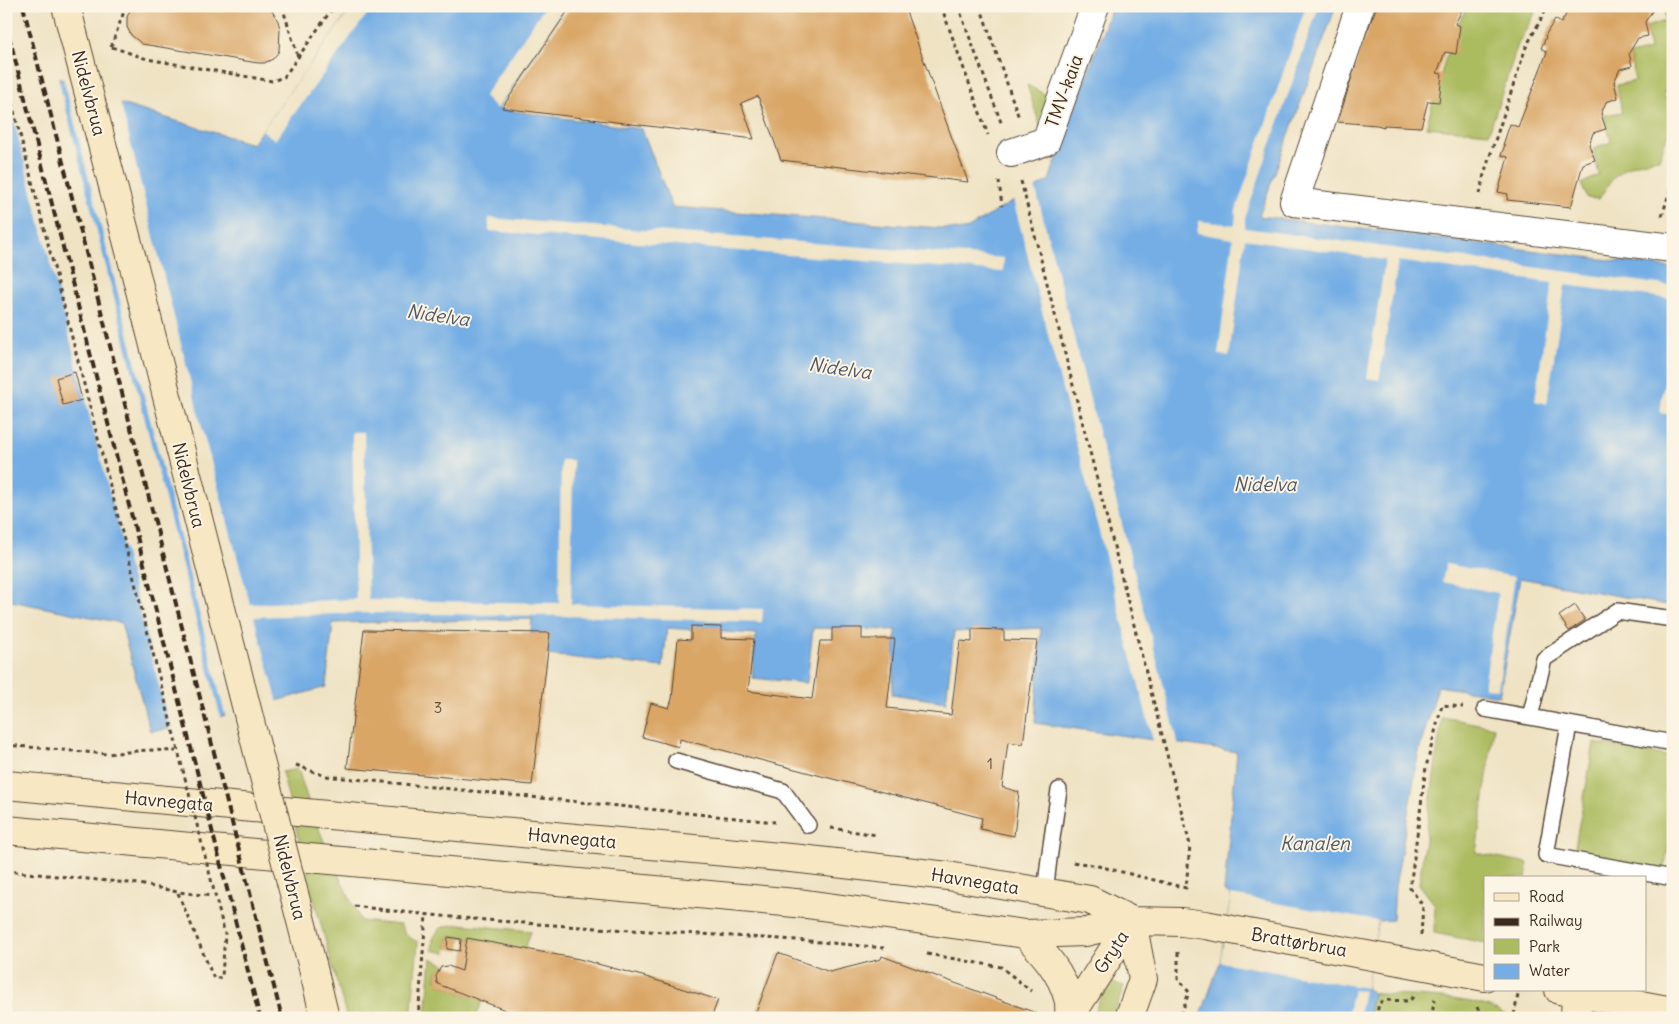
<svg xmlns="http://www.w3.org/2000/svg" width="1679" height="1024" font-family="Delius,sans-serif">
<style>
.green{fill:#abbb5f;stroke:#73723e}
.water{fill:#75aee5;stroke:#586c82}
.pier{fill:#efe3c4}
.building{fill:#d9a666}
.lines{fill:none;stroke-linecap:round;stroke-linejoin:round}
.lane-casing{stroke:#564637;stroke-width:18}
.street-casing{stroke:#564637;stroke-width:30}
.secondary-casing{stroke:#564637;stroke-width:30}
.path{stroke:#564637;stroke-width:3;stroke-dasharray:4 4;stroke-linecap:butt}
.lane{stroke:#fff;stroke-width:15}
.street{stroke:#fff;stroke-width:28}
.secondary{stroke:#f7e8c3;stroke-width:28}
.rail{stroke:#3b2a1e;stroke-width:4;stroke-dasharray:8 4;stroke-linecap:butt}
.secondary-bridge-casing{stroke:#564637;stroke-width:30;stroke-linecap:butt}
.path-bridge{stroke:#564637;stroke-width:3;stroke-dasharray:4 4;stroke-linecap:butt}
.secondary-bridge{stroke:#f7e8c3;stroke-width:28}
.labels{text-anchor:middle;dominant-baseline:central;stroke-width:4;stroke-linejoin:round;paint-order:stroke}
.number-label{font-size:15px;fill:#624930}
.street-label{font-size:18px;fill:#3b2a1e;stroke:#fcf5e5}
.water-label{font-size:19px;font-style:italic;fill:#4f5864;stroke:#fcf5e5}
</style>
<rect width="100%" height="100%" fill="#fcf5e5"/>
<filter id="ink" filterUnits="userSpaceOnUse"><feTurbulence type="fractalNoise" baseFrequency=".02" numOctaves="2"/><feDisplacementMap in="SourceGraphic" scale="10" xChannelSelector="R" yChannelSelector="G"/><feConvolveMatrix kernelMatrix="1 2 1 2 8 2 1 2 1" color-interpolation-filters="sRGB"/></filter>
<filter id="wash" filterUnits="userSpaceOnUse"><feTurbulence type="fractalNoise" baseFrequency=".0096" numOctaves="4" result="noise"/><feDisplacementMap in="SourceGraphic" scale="20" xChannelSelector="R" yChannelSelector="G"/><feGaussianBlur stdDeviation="1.12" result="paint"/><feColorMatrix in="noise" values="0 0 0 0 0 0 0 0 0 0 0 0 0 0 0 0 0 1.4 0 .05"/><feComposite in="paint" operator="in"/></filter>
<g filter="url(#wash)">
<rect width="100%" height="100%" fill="#efe3c4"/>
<!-- green -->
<path class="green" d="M1467,6H1539L1518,44L1489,133L1426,127L1451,39Z
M1665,6H1673V58L1669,61C1676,73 1668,84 1663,96L1673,101V119L1659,159C1625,163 1616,171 1599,199L1587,198L1581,184L1599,175L1593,148L1611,142L1604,115L1622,112L1617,85L1635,81L1630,55L1650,50L1646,27L1665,21Z
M1027,85L1054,99L1042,132Z
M1442,717L1494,727L1476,853L1528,863L1526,878H1485V943L1434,933L1435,905L1419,884Z
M1594,743L1673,757V822L1664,869L1574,852Z
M298,769L310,807L334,866L361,921L401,925C404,934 409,938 418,942L411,1018H347L311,889L282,772Z
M459,924L531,931L525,949L467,938L448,937L446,953L432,950L433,939L439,929L447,926Z
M431,958L448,966C440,967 435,971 436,980L440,985L482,1001L476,1018H426Z
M1107,981L1124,986L1113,1018H1092Z
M1373,993C1408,998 1485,994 1509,1018H1368Z"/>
<!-- water -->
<path class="water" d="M353,6H567L498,109L642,129L672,207L965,230L1049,180L1112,6H1336L1259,216L1673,268V606L1520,578L1499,696L1438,686L1419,751L1395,887L1393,920L1378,921L1366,988L1373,993L1368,1018H1200L1220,962L1231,896L1224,891L1237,752L1035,723L1041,628L954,632L946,702L892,694L896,630L813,628L807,683L752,678L756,634L667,628L663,667L529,653L532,619L333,623L326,687L180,728L150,731L121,623L6,600V56L121,104L252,144Z"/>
<!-- pier -->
<path class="pier" d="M353,6H373L275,140L262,130Z
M545,6H567L497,109L484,96Z
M1306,6H1319L1245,218V228L1673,286V299L1565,285L1547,404L1535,401L1552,283L1398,261L1379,380L1367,378L1385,260L1245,239L1229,356L1218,355L1233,239L1197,233L1199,221L1235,225L1236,210Z
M6,53L57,74L221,719L181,730L171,732L6,90Z
M63,77L120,101L203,432L250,604L356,599L352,432H364L368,600L559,603L561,460H573L571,604L763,609L762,622L567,616L362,613L254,617L278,703L226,718Z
M1035,186L1179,746L1153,743V740L1013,199Z
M489,218L1004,258L1003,272L489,231Z
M1673,312V415L1660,413Z
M1446,564L1515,577L1498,689L1484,688L1498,593L1442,582Z
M1231,895L1378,921L1366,988L1220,962Z
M1353,989L1364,991L1358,1018H1347Z"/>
<g id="blocks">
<!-- building -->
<path class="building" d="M132,6H269L278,21L280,29L279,51L273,59L264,63H258L142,44L131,35L127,27V17Z
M571,6H904L968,182L781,160L758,96L741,103L754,139L502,108Z
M1377,6H1464L1455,24L1460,26L1456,54L1445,52L1437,73L1442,74L1439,102L1428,101L1421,127L1384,125V127L1377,125L1338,122L1361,47Z
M1571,6L1662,7L1654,8L1645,22L1648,36L1638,38L1629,53L1632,66L1620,69L1614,82L1618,98L1606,102L1601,114L1606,129L1593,133L1589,145L1595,160L1583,164L1571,207L1507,200L1508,194L1498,192L1508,157L1501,155L1505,145H1503L1510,124L1518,127L1547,52L1541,48L1546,37L1545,36L1555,19L1561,23Z
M75,372L82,400L63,405L56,378Z
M1575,605L1585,620L1569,631L1559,616Z
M691,626L721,627V638L754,639L748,691L812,699L820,641H832V628H862V639H895L887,708L951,715L960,641L972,642V629L1004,630V640L1037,641L1023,744L1008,742L1002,787L1019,792L1014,836L980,829L982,818L680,739L679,747L642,737L651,703L669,708L672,699L678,639L691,640Z
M364,630L550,633L532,785L347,768Z
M448,937L461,939L460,951L447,949Z
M467,938L579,959L646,977L718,1000L711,1018H526L440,985L437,983L436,976L441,967L448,966L462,971Z
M778,953L830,972L881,959L882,956L1036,1013L1034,1018H754Z"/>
</g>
</g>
<g filter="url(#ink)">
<use href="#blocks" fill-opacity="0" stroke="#564637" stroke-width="1"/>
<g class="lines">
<!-- lane casing -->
<g class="lane-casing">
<path id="lane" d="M1485,709L1673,743
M1530,717L1544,659L1617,611L1673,619
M1569,725L1546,855L1673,878
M676,761L783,791L808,825
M1045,893L1049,859L1059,790"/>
</g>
<!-- street casing -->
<g class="street-casing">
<path id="street" d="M1360,6L1294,202L1673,248
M1011,153L1046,141L1095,6"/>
</g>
<!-- secondary casing -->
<g class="secondary-casing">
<path id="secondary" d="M132,259L175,428
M6,785L801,859L948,876L1090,900L1132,921
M6,830L806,904L1025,934L1086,932L1132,921L1182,922L1205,925L1485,977
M1025,934C1043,952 1062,973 1068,998C1070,1004 1069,1012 1069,1018
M312,964L325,1018
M1559,990L1673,1011
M1069,1018L1132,921
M1129,1018L1143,979L1132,921
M1575,1018L1576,993"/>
</g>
<!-- path -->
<path class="path" d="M282,6L298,57
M941,6L988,135
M958,6L1002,125
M980,6L1019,118
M111,47L126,6
M112,47L147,59L272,81L284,77L334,6
M999,181L1002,206
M1021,181L1190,845L1186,888L1094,865L1071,862
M1480,194L1484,174L1526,47L1548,6
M1662,216L1673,181
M6,745L107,754L147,750L176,751
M296,765L325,776L775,822
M831,828L877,835
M6,871L139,884L178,892L212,896
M178,893L214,979L222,977L225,934
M354,906C489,924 626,929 763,938C803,940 843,944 884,948
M1421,935L1423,906L1410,888L1426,767L1442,705L1463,707
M1178,952V979L1189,992L1180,1018
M927,954L1001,967L1031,991
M1477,1007L1482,1018
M1514,1015L1519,990
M418,1018L426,915
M1376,1018L1379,1003L1385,1000L1409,1001L1415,995
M1431,1018L1435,999"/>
<!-- lane -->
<use href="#lane" class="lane"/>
<!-- street -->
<use href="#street" class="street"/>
<!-- secondary -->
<use href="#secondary" class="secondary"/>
<!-- rail -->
<path class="rail" d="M23,6L282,1018
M6,24L260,1018"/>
<!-- secondary-bridge casing -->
<g class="secondary-bridge-casing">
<path id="secondary-bridge" d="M66,6L132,259
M175,428L312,964"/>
</g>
<!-- path-bridge -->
<path class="path-bridge" d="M6,80L225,934"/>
<!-- secondary-bridge -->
<use href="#secondary-bridge" class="secondary-bridge"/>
</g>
</g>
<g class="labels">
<!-- number labels -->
<g class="number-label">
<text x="438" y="707">3</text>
<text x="990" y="763">1</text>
</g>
<!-- street labels -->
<g class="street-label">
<text transform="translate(1064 91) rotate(-70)">TMV-kaia</text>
<text transform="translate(89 93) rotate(75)">Nidelvbrua</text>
<text transform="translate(189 485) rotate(76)">Nidelvbrua</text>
<text transform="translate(169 801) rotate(5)">Havnegata</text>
<text transform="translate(572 838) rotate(5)">Havnegata</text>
<text transform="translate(290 877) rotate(76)">Nidelvbrua</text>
<text transform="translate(975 881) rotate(9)">Havnegata</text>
<text transform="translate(1299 942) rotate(10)">Brattørbrua</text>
<text transform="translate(1111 952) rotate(-57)">Gryta</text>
</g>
<!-- water labels -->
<g class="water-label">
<text transform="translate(438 315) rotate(8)">Nidelva</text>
<text transform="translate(840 368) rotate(8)">Nidelva</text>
<text x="1265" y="484">Nidelva</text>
<text x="1315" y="843">Kanalen</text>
</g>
</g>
<!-- margin -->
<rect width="1679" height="1024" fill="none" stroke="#fcf5e5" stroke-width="25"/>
<!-- legend -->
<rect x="1484" y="876" width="162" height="115" fill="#fcf5e5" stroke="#afa495"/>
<rect x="1494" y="893" width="25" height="8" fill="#f7e8c3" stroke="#afa495"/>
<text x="1529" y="902" font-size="15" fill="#3b2a1e">Road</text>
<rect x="1494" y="918" width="25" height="8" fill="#3b2a1e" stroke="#afa495"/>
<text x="1529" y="926" font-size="15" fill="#3b2a1e">Railway</text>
<rect x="1494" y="939" width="25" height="15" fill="#abbb5f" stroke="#afa495"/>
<text x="1529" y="952" font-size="15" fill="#3b2a1e">Park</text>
<rect x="1494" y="964" width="25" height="15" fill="#75aee5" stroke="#afa495"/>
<text x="1529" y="976" font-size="15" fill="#3b2a1e">Water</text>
</svg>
